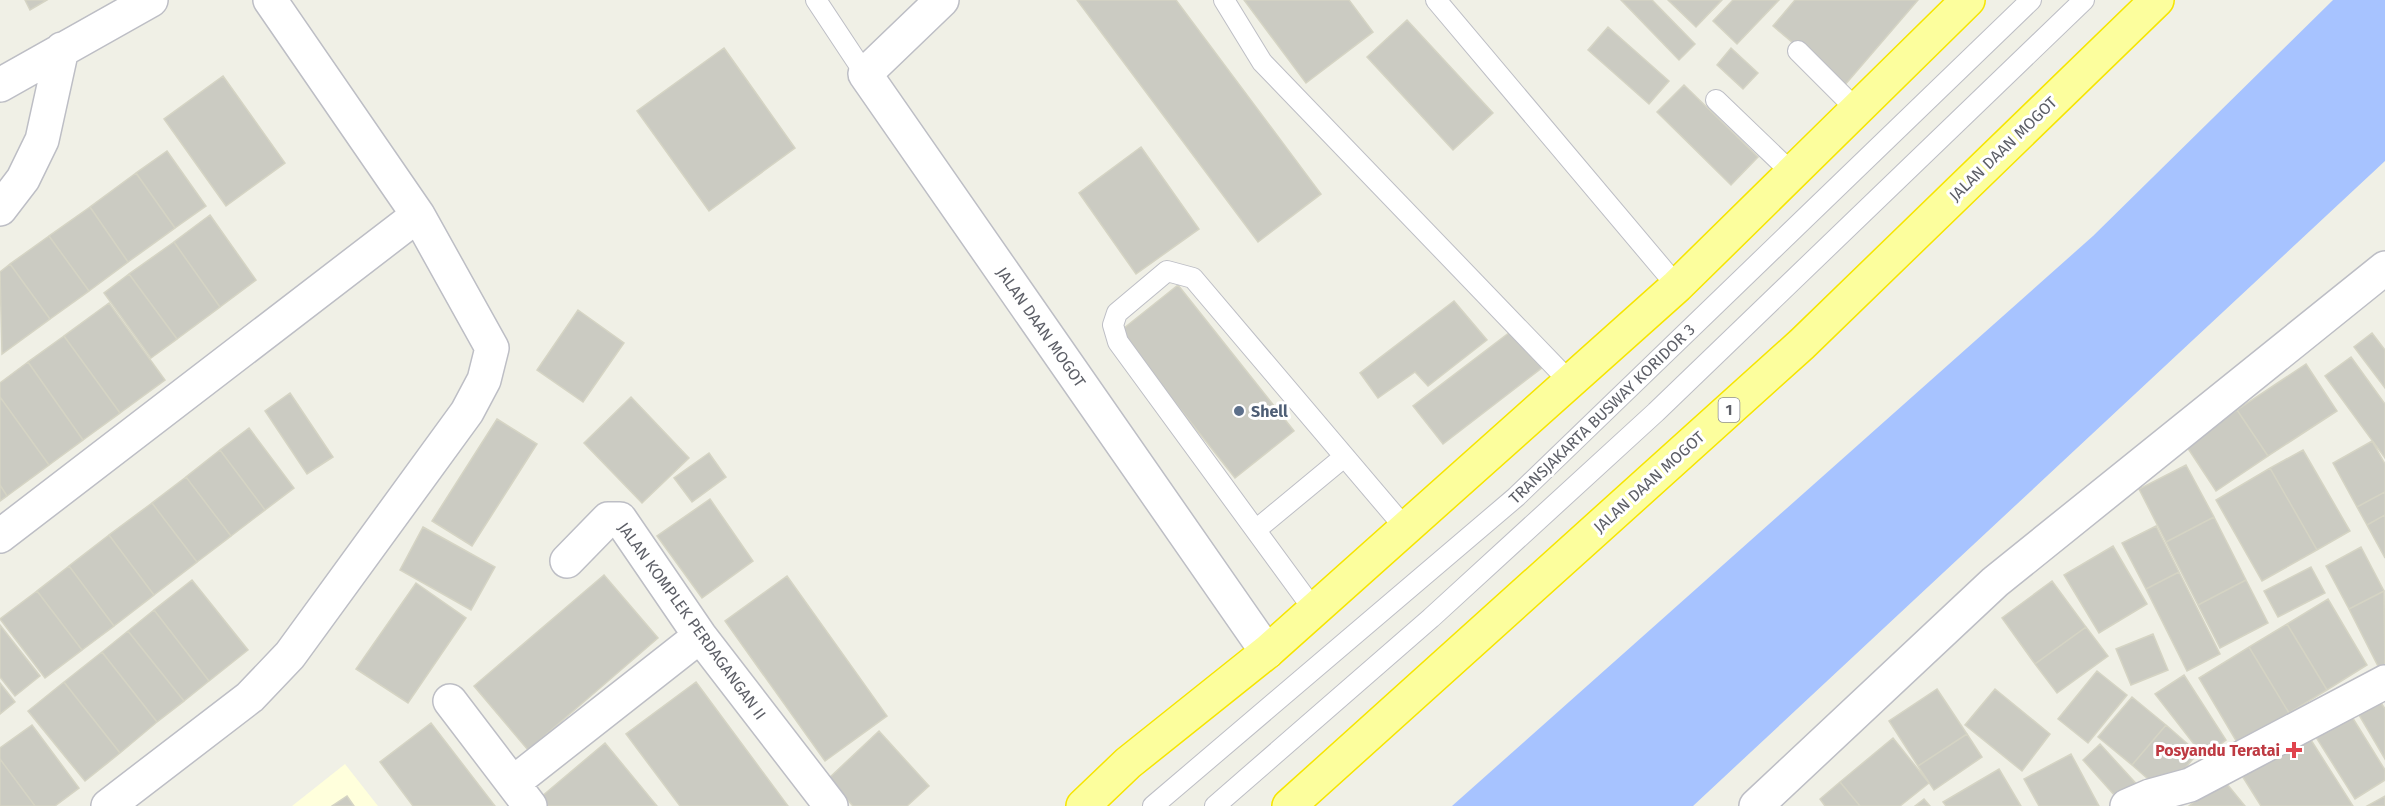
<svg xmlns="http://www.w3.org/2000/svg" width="2385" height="806" font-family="'Fira Sans',sans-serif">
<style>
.commercial{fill:#ffffdc}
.water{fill:#a7c3ff}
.building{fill:#cbcbc2;stroke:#d5d4c4;stroke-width:1.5}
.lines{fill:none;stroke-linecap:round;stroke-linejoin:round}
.service-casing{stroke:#bdbec5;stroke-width:22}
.minor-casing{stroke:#bdbec5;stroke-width:36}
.trunk-casing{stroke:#f6e500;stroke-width:36}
.service{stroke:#fff;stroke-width:20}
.minor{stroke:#fff;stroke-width:33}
.trunk{stroke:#fcfe9d;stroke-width:33}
.service-dot{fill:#5c6f8a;stroke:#fff;stroke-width:2}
.health-dot{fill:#e0444e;stroke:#fff;stroke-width:2}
.labels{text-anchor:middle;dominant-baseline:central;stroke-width:6;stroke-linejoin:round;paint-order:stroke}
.shield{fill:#fff;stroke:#8e8f95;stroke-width:1.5}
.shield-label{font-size:15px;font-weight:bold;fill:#5d5f67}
.street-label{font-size:16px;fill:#5d5f67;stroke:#fff}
.service-label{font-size:16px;font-weight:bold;fill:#4e5e75;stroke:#fff;text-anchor:start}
.health-label{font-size:16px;font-weight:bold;fill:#be3a42;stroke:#fff;text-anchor:end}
</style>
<rect width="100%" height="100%" fill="#f0f0e6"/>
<!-- commercial -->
<path class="commercial" d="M345,764L378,806H292Z"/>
<!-- water -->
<path class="water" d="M2333,0H2385V161L1693,806H1452L2093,236Z"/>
<!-- building -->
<path class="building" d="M25,0H47L30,10Z
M1077,0H1176L1321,194L1258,242Z
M1244,0H1349L1373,32L1306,83Z
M1621,0H1652L1695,44L1679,60Z
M1668,0H1722L1696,27Z
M1733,0H1779L1737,44L1713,21Z
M1795,0H1918L1844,86L1773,26Z
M1407,20L1493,113L1453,150L1367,57Z
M1608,27L1669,81L1649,104L1588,50Z
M724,48L795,148L709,211L637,111Z
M1731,48L1758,73L1743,89L1717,65Z
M223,76L285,163L226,206L164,119Z
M1684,85L1758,157L1731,185L1657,112Z
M1141,147L1199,229L1136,274L1079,193Z
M167,151L206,206L175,228L136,173Z
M136,173L175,228L128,262L90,207Z
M90,207L128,262L89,291L49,236Z
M210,215L256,280L220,307L174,242Z
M49,236L89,291L50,319L10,264Z
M174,242L220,307L177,339L129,274Z
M10,264L50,319L2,354L0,272Z
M129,274L177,339L151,358L104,293Z
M1178,285L1294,431L1235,478L1119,332Z
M1454,301L1487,340L1428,386L1415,372L1378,398L1360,373Z
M109,303L165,380L120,413L64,336Z
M578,310L624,343L583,402L537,370Z
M1514,329L1543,367L1443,444L1413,406Z
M2372,333L2385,350V388L2354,347Z
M64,336L120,413L83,440L28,362Z
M2351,357L2385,404V458L2325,376Z
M28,362L83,440L49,465L0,397V383Z
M2306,364L2337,411L2268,456L2237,410Z
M290,393L333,457L307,474L265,411Z
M0,397L49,465L7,496L0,485Z
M631,397L689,458L642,503L584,443Z
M2237,410L2268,456L2216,491L2185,444Z
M497,419L537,444L472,546L432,521Z
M249,428L294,488L265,510L220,450Z
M2372,441L2385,464V492L2357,507L2333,463Z
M220,450L265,510L231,536L186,477Z
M2303,450L2350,531L2317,550L2270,468Z
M709,453L726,477L692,502L674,478Z
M2186,465L2214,517L2166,542L2139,489Z
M2270,468L2317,550L2262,581L2216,500Z
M186,477L231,536L197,562L152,503Z
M0,485L7,496L0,501Z
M2385,492V515L2367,525L2357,507Z
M710,499L753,561L702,598L657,536Z
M152,503L197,562L154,595L109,535Z
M2385,515V558L2367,525Z
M2214,517L2246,580L2198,605L2166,542Z
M2156,526L2179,572L2146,589L2122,543Z
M423,527L495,567L471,610L400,570Z
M109,535L154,595L114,626L69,566Z
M2113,546L2147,604L2099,633L2064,575Z
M2361,547L2384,591L2349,609L2326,566Z
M69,566L114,626L82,650L37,591Z
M2311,567L2325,593L2278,617L2264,591Z
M2179,572L2220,654L2187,671L2146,589Z
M604,575L658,638L528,750L474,686Z
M787,576L887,716L825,761L725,621Z
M192,580L248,650L209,681L154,610Z
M2246,580L2268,623L2220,648L2198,605Z
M2052,581L2086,627L2035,664L2002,618Z
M416,583L466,618L408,703L356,669Z
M37,591L82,650L45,678L0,619Z
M2384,591L2385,668L2380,670L2349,609Z
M2328,599L2367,665L2327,690L2287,624Z
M154,610L209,681L184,701L128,631Z
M2287,624L2327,690L2289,713L2249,647Z
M0,625L40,676L15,696L0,677Z
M2086,627L2108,656L2057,693L2035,664Z
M128,631L184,701L157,722L102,652Z
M2153,634L2168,670L2131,685L2116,649Z
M2249,647L2289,713L2238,744L2199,678Z
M102,652L157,722L120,753L64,682Z
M2097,671L2127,695L2088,743L2058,719Z
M2184,675L2226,740L2204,757L2155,694Z
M64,682L120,753L85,781L28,711Z
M696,682L788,806H680L626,734Z
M0,683L15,702L0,714Z
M1937,689L1967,734L1918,766L1889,721Z
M1995,689L2050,734L2022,771L1965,725Z
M2132,697L2166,725L2132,765L2098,737Z
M2380,701L2385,709V759L2359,715Z
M2349,712L2385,770V780L2355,799L2314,734Z
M431,723L495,806H413L380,762Z
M32,725L79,788L55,806H35L0,759V748Z
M2166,725L2198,753L2164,793L2132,765Z
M2304,729L2353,806H2261L2239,771Z
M879,731L929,786L907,806H853L828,779Z
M1967,734L1982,757L1934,790L1918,766Z
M1893,738L1929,783L1900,806H1860L1840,782Z
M605,743L657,806H538L535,802Z
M2100,744L2142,790L2124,806L2083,760Z
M2071,754L2099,806H2039L2024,779Z
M0,759L35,806H0Z
M1999,769L2021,806H1946L1943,802Z
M2222,778L2245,806H2189Z
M1840,782L1860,806H1825L1820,799Z
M347,796L354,806H332Z
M2385,796V806H2367Z
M1924,799L1930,806H1915Z"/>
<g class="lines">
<!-- service casing -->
<g class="service-casing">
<path id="service" d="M816,0L865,74
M1224,0L1262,62L1569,381
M1436,0L1677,286
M1798,51L1857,110
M1716,100L1792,173
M1257,529L1344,457
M1314,610L1118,342L1113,325L1117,313L1167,271L1193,278L1406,529
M1153,806L1516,497L2031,0
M1215,806L1431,618L1656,412L2084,0"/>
</g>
<!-- minor casing -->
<g class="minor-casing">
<path id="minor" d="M942,0L865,74L1267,652
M0,85L151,0
M0,209L23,179L42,140L62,49
M0,536L418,215
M567,561L608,519H620L700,636L831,806
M450,701L530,806
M513,783L700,636
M108,806L250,697L290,655L467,412L484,380L492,348L418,215L270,0
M1756,806L1995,582L2385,268
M2127,806L2150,796L2190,785L2385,682"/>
</g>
<!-- trunk casing -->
<g class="trunk-casing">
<path id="trunk" d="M1083,806L1128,763L1267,652L1677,286L1968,0
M1289,806L1802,344L2157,0"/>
</g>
<!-- service -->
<use href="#service" class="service"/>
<!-- minor -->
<use href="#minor" class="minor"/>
<!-- trunk -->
<use href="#trunk" class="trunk"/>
</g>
<!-- markers -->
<circle class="service-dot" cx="1239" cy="411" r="6"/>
<path class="health-dot" d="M2291 741h6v6h6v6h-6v6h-6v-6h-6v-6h6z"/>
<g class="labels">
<!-- shield labels -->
<rect class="shield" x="1718.5" y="398" width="21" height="24" rx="4.5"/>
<g class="shield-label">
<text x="1729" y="410">1</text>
</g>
<!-- street labels -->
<g class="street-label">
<text transform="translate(2003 149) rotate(-44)">JALAN DAAN MOGOT</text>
<text transform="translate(1041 327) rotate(55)">JALAN DAAN MOGOT</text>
<text transform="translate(1602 414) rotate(-44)">TRANSJAKARTA BUSWAY KORIDOR 3</text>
<text transform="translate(1649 482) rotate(-42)">JALAN DAAN MOGOT</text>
<text transform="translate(692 621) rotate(54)">JALAN KOMPLEK PERDAGANGAN II</text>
</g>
<!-- service labels -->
<g class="service-label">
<text x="1251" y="411">Shell</text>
</g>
<!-- health labels -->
<g class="health-label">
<text x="2280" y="750">Posyandu Teratai</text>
</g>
</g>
</svg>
